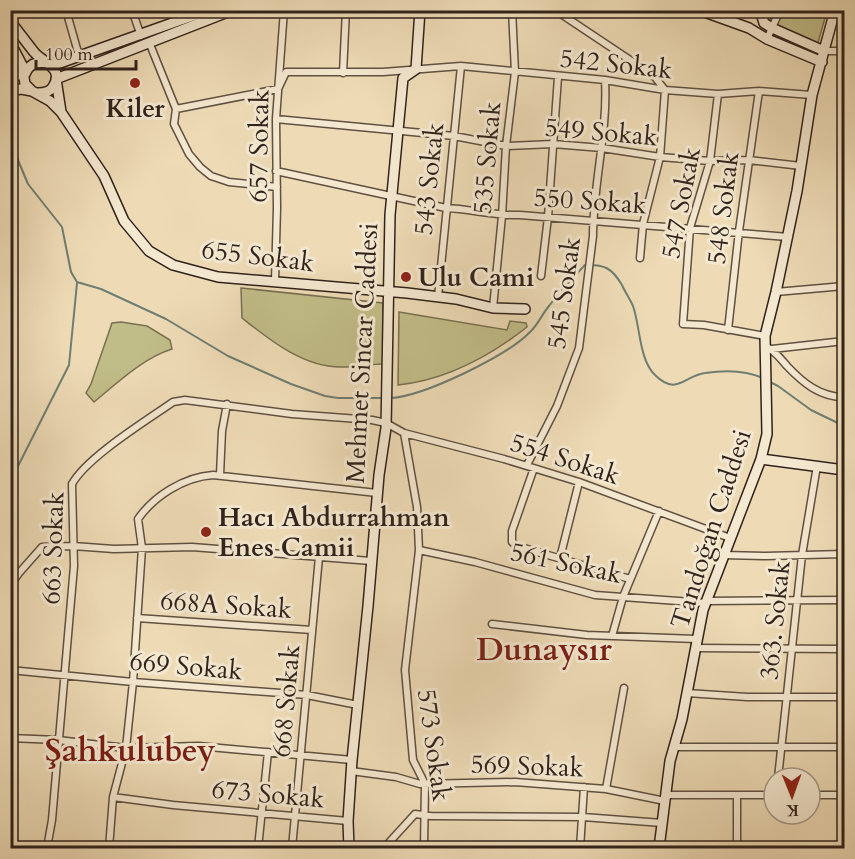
<svg xmlns="http://www.w3.org/2000/svg" width="855" height="859" font-family="Cardo,serif">
<style>
.green{fill:#c1bd88;stroke:#787052;stroke-width:1.5}
.lines{fill:none;stroke-linecap:round;stroke-linejoin:round}
.stream{stroke:#6f7e73;stroke-width:2}
.street-casing{stroke:#605142;stroke-width:9}
.secondary-casing{stroke:#30231c;stroke-width:12}
.street{stroke:#f4e8d0;stroke-width:6}
.secondary{stroke:#f4e8d0;stroke-width:9}
.poi-dot{fill:#8f2418;stroke:#f4e8d0;stroke-width:2}
.labels{text-anchor:middle;dominant-baseline:central;stroke-width:6;stroke-linejoin:round;paint-order:stroke}
.street-label{font-size:26px;fill:#30231c;stroke:#f4e8d0}
.poi-label{font-size:26px;font-weight:bold;fill:#30231c;stroke:#f4e8d0;text-anchor:start}
.district-label{font-size:32px;font-weight:bold;fill:#7a1f14;stroke:#f4e8d0}
</style>
<rect width="100%" height="100%" fill="#eedbb6"/>
<filter id="stains"><feTurbulence type="fractalNoise" baseFrequency=".00333" numOctaves="4"/><feColorMatrix values="0 0 0 0 .2 0 0 0 0 .09 0 0 0 0 .02 0 0 0 .5 -.17"/></filter>
<radialGradient id="worn" r=".72"><stop offset=".6" stop-color="#630" stop-opacity="0"/><stop offset="1" stop-color="#630" stop-opacity=".3"/></radialGradient>
<!-- green -->
<path class="green" d="M775,11H827L817,46L766,27Z
M241,288L383,303L384,364C370,364 356,367 342,367C304,368 270,340 242,318Z
M399,312L507,330L510,321L526,323L527,327C490,356 446,380 398,385Z
M121,322L147,326L170,340L172,349C143,358 117,383 94,402L86,393L91,384L112,323Z"/>
<g class="lines">
<!-- stream -->
<path class="stream" d="M10,141L28,184L62,227L71,272L77,282L101,289L166,319L228,356L291,384L325,396L338,398H385
M768,381L778,386L811,410L844,426
M391,398C424,396 507,356 530,332C538,325 542,314 549,306C560,292 573,278 585,265C604,264 612,268 622,285C625,292 630,299 633,306C640,325 639,360 655,375C677,397 685,375 705,373C724,370 745,370 763,378
M10,482L69,365L77,283"/>
<!-- street casing -->
<g class="street-casing">
<path id="street" d="M66,10L79,56
M132,10L141,36
M179,10L182,21
M555,10L654,76L665,90L660,157L643,224L640,258
M767,39L780,10
M149,42L176,109L174,124L189,154L200,167L211,176L229,182L277,187
M824,51H844
M343,73L346,10
M718,94L710,161L690,228L683,324L704,325L765,336
M176,109L278,89L286,72H383L461,66L605,80L665,90L718,94L759,91L812,95
M276,119L454,136L506,146L553,144L602,148L660,157L710,161L749,160L801,166
M276,171L446,208C471,209 495,216 520,215L788,237
M541,276L548,217L558,77
M275,281L277,208L276,119L284,10
M776,292L844,286
M438,297L461,66
M493,308L502,216L506,146L515,72L512,10
M728,330L739,231L759,91
M765,346C774,350 780,358 787,366C803,383 820,397 844,397
M772,349L844,341
M404,433L417,507L419,550L405,670L413,760L425,784L424,848
M527,465L557,406L579,348L593,236C593,184 608,132 605,80
M534,468L512,531V542L517,546L630,579
M220,475L222,431L227,404
M419,550L475,562L595,595L706,603
M724,555L766,556L844,554
M560,558L579,482
M10,586L19,573L42,547L73,546L114,549L192,547L371,561
M706,601L844,600
M137,618L312,630
M492,624L587,635L696,639
M612,636L623,597L659,511
M695,648L844,649
M10,670L133,682L307,695L358,705
M687,693L747,697H844
M10,738L58,740L126,748L198,746L352,760
M674,747H844
M351,771L396,777L420,784L515,782L606,789L665,801
M778,778L802,555L817,466
M606,789L624,688
M666,795H774
M737,795V848
M810,795H844
M113,797L173,805L348,821
M47,848L52,820L74,566L72,484C87,457 146,421 173,402L185,400L292,414L372,420L386,423L404,433L504,459L579,482L730,538
M109,848L113,797L126,748L133,682L142,548L138,519C154,496 184,477 213,475L377,493
M258,848L268,752
M292,848L319,557
M384,848L415,814L431,816L583,817L662,823
M580,848L584,787"/>
</g>
<!-- secondary casing -->
<g class="secondary-casing">
<path id="secondary" d="M699,10L749,28L767,39L822,62
M760,10L764,23L772,28L824,51
M10,21C18,31 26,42 34,52C42,62 64,68 54,85C51,92 44,93 38,93
M10,42L22,65L25,84L32,91L50,101L61,112L104,176L124,221L149,251L173,265L218,277L407,293L456,299L493,308L525,309
M25,74C31,59 43,62 57,64L209,10
M10,76L25,74
M10,91L21,89L32,91
M61,112L56,79L233,10
M761,459L844,470
M349,848L348,821L352,760L368,606L379,475L386,428L390,215L403,78L416,69L420,10
M659,848L670,761L682,719L703,610L761,459L767,434L765,336L776,292L797,191L812,95L835,10"/>
</g>
<!-- street -->
<use href="#street" class="street"/>
<!-- secondary -->
<use href="#secondary" class="secondary"/>
</g>
<!-- markers -->
<g class="poi-dot">
<circle cx="135" cy="83" r="6"/>
<circle cx="406" cy="277" r="6"/>
<circle cx="206" cy="532" r="6"/>
</g>
<g class="labels">
<!-- street labels -->
<g class="street-label">
<text transform="translate(616 64) rotate(6)">542 Sokak</text>
<text transform="translate(601 132) rotate(5)">549 Sokak</text>
<text transform="translate(259 146) rotate(-89)">657 Sokak</text>
<text transform="translate(487 158) rotate(-85)">535 Sokak</text>
<text transform="translate(429 179) rotate(-84)">543 Sokak</text>
<text transform="translate(590 201) rotate(4)">550 Sokak</text>
<text transform="translate(681 203) rotate(-79)">547 Sokak</text>
<text transform="translate(723 208) rotate(-83)">548 Sokak</text>
<text transform="translate(258 256) rotate(7)">655 Sokak</text>
<text transform="translate(564 293) rotate(-82)">545 Sokak</text>
<text transform="translate(362 353) rotate(-87)">Mehmet Sincar Caddesi</text>
<text transform="translate(565 459) rotate(18)">554 Sokak</text>
<text transform="translate(711 529) rotate(-72)">Tandoğan Caddesi</text>
<text transform="translate(53 548) rotate(-88)">663 Sokak</text>
<text transform="translate(566 563) rotate(12)">561 Sokak</text>
<text transform="translate(226 605) rotate(4)">668A Sokak</text>
<text transform="translate(775 620) rotate(-84)">363. Sokak</text>
<text transform="translate(186 666) rotate(5)">669 Sokak</text>
<text transform="translate(286 701) rotate(-85)">668 Sokak</text>
<text transform="translate(434 745) rotate(82)">573 Sokak</text>
<text transform="translate(527 766) rotate(2)">569 Sokak</text>
<text transform="translate(268 794) rotate(5)">673 Sokak</text>
</g>
<!-- poi labels -->
<g class="poi-label">
<text x="135" y="108" text-anchor="middle">Kiler</text>
<text x="418" y="277">Ulu Cami</text>
<text x="218" y="517">Hacı Abdurrahman<tspan x="218" dy="30">Enes Camii</tspan></text>
</g>
<!-- district labels -->
<g class="district-label">
<text x="544" y="650">Dunaysır</text>
<text x="130" y="751">Şahkulubey</text>
</g>
</g>
<!-- margin -->
<rect width="855" height="859" fill="none" stroke="#eedbb6" stroke-width="36"/>
<rect x="12" y="12" width="831" height="835" fill="none" stroke="#30231c" stroke-width="3"/>
<rect x="18" y="18" width="819" height="823" fill="none" stroke="#30231c" stroke-width="1.5"/>
<!-- north arrow -->
<g transform="translate(792 796) rotate(179)"><circle r="28" fill="#f4e8d0" stroke="#a69988" stroke-width="1.5"/>
<path d="M0-4.5L10 22L0 15L-10 22Z" fill="#8f2418"/>
<text y="-9" font-size="16" font-weight="bold" text-anchor="middle" fill="#30231c">K</text>
</g>
<!-- scale -->
<path d="M36 60v9h100v-9" fill="none" stroke="#30231c" stroke-width="3"/>
<text x="45" y="60" font-size="18" fill="#30231c" stroke="#f4e8d0" stroke-width="4.5" paint-order="stroke">100 m</text>
<rect width="100%" height="100%" filter="url(#stains)"/>
<rect width="100%" height="100%" fill="url(#worn)"/>
</svg>
